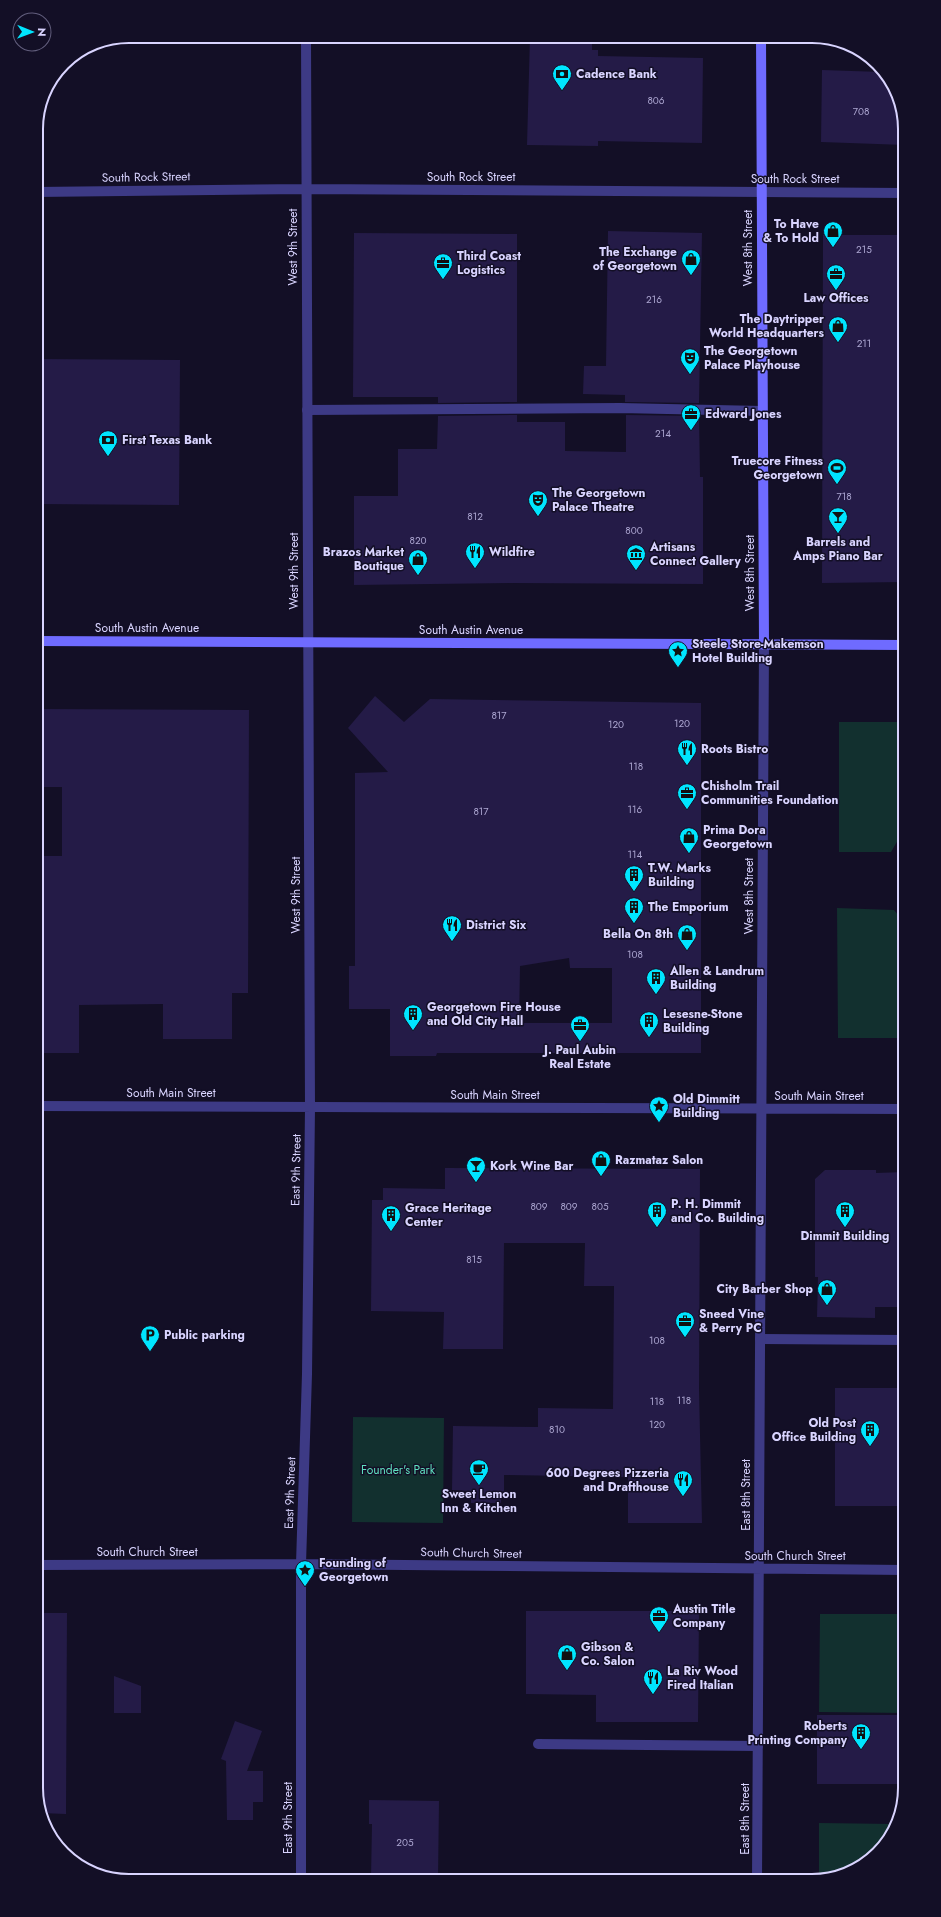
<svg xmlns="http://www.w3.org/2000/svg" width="941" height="1917" font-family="Jost,sans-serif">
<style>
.green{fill:#12302f}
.building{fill:#241b47;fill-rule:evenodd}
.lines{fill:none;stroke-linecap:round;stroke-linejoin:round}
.lane{stroke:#3d3a85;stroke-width:10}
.street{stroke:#3d3a85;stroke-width:10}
.secondary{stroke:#6f6bff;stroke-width:10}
.labels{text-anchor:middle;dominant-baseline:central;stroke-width:3;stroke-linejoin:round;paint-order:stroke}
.number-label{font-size:10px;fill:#aca6d1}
.poi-label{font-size:12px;font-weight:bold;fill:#d9d4ff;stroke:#130f26;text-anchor:start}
.street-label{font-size:12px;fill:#d9d4ff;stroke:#130f26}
.park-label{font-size:12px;fill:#5fe0c0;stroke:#130f26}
.rim{fill:none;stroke:#d9d4ff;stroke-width:2}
</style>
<rect width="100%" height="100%" fill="#130f26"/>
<!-- green -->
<path class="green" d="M839,722H905V828L891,852H839Z
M837,908L894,910L904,922L905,1038H838Z
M353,1417L444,1418L443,1523L352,1522Z
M820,1614H905V1713L819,1712Z
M819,1823L894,1824L889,1840L848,1874L819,1876Z"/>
<!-- building -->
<path class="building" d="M530,36H592V50H598V56L703,58L702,143L598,141V146L527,145Z
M822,70L882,72L898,93L905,128V145L821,142Z
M608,231L702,233L699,403L625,402V395L583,394L584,366H606Z
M354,233L517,234V402L438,403V397H353Z
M823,235H905V582L822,583Z
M36,359L180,360L179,505L36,504Z
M517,415V422H565V451L626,452V415L699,416L700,477H703V584L512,583L354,585V496H398V449H437L438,416Z
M375,696L404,722L430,699L701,703V1053H437L436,1056H390V1009H349V966H355V773L388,772L348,728ZM569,958L570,968H612V1023H519L520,966Z
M36,709L249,710L248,993H232V1039H163V1004L79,1005V1053H36V856H62V787H36Z
M445,1168L700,1169L699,1390L702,1523H628V1477L504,1475V1492L501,1493V1503H471V1491L452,1490L453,1426L538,1427V1408L613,1409L614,1286H584L585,1243H504L503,1349H443L444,1312L371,1311L372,1200H383V1188L445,1189Z
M825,1170H876V1173L905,1172V1307H875V1318L817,1317L818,1277H815V1179Z
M835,1388H905V1506H835Z
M526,1611H699L698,1722H596V1695L526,1694Z
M36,1613H67L66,1814L41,1813L36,1788Z
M114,1676L141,1686V1713H114Z
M817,1715H905V1784H817Z
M235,1721L262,1731L247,1771H263V1802H253V1820H227L226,1761L221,1759Z
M369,1800L439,1801L438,1879L371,1878L372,1824H369Z"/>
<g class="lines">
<!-- lane -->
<path class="lane" d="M307,410L620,408L762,411
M760,1339L905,1340
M538,1744L758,1746"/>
<!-- street -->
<path class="street" d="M36,192L306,189L905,193
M36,1106L905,1109
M36,1565L301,1564L905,1570
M301,1881V1564L307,1374L310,1107L306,36
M757,1881L764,645"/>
<!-- secondary -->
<path class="secondary" d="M761,36L764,645
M36,641L905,645"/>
</g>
<!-- icons -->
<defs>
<g id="bank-pin" transform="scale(1)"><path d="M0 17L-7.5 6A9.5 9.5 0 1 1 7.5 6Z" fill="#00e5ff" stroke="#130f26"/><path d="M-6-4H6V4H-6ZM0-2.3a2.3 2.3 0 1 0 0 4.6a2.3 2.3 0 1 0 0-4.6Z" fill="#111"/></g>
<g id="shop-pin" transform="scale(1)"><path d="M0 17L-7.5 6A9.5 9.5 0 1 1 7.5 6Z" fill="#00e5ff" stroke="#130f26"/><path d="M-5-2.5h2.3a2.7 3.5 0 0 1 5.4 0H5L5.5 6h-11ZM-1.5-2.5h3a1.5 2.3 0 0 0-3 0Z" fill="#111"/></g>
<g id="office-pin" transform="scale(1)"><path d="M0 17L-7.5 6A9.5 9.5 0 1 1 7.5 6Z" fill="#00e5ff" stroke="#130f26"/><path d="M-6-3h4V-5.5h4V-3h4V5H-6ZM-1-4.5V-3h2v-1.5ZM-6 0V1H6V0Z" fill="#111"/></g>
<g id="theatre-pin" transform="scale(1)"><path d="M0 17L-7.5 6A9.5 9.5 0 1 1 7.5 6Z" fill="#00e5ff" stroke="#130f26"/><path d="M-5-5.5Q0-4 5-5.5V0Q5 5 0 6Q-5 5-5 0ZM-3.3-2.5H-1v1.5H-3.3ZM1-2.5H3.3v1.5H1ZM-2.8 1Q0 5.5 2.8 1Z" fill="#111"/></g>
<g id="stadium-pin" transform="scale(1)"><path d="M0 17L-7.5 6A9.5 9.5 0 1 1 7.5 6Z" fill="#00e5ff" stroke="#130f26"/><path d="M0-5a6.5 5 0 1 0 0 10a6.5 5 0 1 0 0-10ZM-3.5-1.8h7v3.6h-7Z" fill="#111"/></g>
<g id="bar-pin" transform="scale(1)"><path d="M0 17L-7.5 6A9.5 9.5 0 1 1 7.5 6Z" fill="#00e5ff" stroke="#130f26"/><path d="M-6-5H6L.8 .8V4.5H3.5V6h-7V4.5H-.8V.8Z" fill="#111"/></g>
<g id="restaurant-pin" transform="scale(1)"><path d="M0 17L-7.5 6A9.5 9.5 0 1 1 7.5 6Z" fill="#00e5ff" stroke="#130f26"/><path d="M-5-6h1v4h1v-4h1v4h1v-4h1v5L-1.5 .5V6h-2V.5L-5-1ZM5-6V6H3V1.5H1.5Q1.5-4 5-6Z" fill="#111"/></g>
<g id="museum-pin" transform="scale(1)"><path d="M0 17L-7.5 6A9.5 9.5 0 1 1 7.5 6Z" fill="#00e5ff" stroke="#130f26"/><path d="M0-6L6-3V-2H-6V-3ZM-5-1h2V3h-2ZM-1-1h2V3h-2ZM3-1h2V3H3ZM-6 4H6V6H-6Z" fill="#111"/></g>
<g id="sight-pin" transform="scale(1)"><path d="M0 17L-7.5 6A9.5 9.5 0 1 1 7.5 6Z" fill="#00e5ff" stroke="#130f26"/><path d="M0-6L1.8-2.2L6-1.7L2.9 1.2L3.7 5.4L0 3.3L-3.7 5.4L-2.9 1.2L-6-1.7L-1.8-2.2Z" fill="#111"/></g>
<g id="building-pin" transform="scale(1)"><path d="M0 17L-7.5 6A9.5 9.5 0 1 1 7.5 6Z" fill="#00e5ff" stroke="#130f26"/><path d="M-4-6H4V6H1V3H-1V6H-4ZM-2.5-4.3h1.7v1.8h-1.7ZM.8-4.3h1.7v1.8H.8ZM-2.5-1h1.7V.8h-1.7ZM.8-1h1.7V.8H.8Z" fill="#111"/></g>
<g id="parking-pin" transform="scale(1)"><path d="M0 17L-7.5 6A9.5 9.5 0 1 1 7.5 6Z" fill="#00e5ff" stroke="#130f26"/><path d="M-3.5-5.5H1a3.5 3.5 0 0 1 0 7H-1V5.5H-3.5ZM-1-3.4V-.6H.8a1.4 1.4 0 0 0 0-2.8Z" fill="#111"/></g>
<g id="cafe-pin" transform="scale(1)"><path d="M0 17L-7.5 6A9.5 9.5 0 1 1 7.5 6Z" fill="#00e5ff" stroke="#130f26"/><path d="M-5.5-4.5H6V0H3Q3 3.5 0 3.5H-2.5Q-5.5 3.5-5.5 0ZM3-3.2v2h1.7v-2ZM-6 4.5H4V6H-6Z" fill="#111"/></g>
</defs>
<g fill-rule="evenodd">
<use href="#bank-pin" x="562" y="74"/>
<use href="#shop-pin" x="833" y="231"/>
<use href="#shop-pin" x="691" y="259"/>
<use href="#office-pin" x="443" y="263"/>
<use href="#office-pin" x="836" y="274"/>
<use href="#shop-pin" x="838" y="326"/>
<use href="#theatre-pin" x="690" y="358"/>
<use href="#office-pin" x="691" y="414"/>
<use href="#bank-pin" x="108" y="440"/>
<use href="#stadium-pin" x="837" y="468"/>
<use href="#theatre-pin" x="538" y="500"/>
<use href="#bar-pin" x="838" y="517"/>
<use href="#restaurant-pin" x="475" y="552"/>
<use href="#museum-pin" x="636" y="554"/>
<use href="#shop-pin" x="418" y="559"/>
<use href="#sight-pin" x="678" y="651"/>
<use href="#restaurant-pin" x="687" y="749"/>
<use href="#office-pin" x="687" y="793"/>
<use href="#shop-pin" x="689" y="837"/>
<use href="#building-pin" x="634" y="875"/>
<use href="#building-pin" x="634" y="907"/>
<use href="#restaurant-pin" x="452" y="925"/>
<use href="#shop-pin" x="687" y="934"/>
<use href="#building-pin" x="656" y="978"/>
<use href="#building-pin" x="413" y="1014"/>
<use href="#building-pin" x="649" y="1021"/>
<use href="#office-pin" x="580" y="1025"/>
<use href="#sight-pin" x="659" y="1106"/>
<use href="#shop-pin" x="601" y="1160"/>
<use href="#bar-pin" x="476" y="1166"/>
<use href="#building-pin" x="657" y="1211"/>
<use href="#building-pin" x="845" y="1211"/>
<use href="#building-pin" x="391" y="1215"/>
<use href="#shop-pin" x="827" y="1289"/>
<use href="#office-pin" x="685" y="1321"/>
<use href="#parking-pin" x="150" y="1335"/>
<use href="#building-pin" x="870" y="1430"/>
<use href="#cafe-pin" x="479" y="1469"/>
<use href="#restaurant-pin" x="683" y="1480"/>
<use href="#sight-pin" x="305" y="1570"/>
<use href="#office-pin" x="659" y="1616"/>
<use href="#shop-pin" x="567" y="1654"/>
<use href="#restaurant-pin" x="653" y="1678"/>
<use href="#building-pin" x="861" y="1733"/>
</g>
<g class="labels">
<!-- number labels -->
<g class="number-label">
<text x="656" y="100">806</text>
<text x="861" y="111">708</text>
<text x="864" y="249">215</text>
<text x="654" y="299">216</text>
<text x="864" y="343">211</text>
<text x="663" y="433">214</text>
<text x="844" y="496">718</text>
<text x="475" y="516">812</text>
<text x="634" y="530">800</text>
<text x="418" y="540">820</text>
<text x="499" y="715">817</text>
<text x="682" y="723">120</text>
<text x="616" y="724">120</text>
<text x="636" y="766">118</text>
<text x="635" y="809">116</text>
<text x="481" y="811">817</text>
<text x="635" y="854">114</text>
<text x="635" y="954">108</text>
<text x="539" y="1206">809</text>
<text x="569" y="1206">809</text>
<text x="600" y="1206">805</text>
<text x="474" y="1259">815</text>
<text x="657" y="1340">108</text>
<text x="684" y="1400">118</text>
<text x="657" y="1401">118</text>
<text x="657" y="1424">120</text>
<text x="557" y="1429">810</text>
<text x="405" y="1842">205</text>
</g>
<!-- poi labels -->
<g class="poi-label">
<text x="576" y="74">Cadence Bank</text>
<text x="819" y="224" text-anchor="end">To Have<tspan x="819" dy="14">&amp; To Hold</tspan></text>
<text x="677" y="252" text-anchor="end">The Exchange<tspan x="677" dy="14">of Georgetown</tspan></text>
<text x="457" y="256">Third Coast<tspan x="457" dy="14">Logistics</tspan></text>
<text x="836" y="298" text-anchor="middle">Law Offices</text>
<text x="824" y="319" text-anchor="end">The Daytripper<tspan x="824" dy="14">World Headquarters</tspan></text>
<text x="704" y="351">The Georgetown<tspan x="704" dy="14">Palace Playhouse</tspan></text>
<text x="705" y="414">Edward Jones</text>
<text x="122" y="440">First Texas Bank</text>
<text x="823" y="461" text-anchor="end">Truecore Fitness<tspan x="823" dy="14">Georgetown</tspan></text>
<text x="552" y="493">The Georgetown<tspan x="552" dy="14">Palace Theatre</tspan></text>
<text x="838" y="542" text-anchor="middle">Barrels and<tspan x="838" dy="14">Amps Piano Bar</tspan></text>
<text x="650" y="547">Artisans<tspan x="650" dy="14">Connect Gallery</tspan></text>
<text x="404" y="552" text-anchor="end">Brazos Market<tspan x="404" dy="14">Boutique</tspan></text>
<text x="489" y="552">Wildfire</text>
<text x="692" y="644">Steele Store-Makemson<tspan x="692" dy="14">Hotel Building</tspan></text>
<text x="701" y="749">Roots Bistro</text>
<text x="701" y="786">Chisholm Trail<tspan x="701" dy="14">Communities Foundation</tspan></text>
<text x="703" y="830">Prima Dora<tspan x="703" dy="14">Georgetown</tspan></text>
<text x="648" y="868">T.W. Marks<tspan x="648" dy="14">Building</tspan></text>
<text x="648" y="907">The Emporium</text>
<text x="466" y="925">District Six</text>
<text x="673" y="934" text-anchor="end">Bella On 8th</text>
<text x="670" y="971">Allen &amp; Landrum<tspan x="670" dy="14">Building</tspan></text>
<text x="427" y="1007">Georgetown Fire House<tspan x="427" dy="14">and Old City Hall</tspan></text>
<text x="663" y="1014">Lesesne-Stone<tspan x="663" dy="14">Building</tspan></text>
<text x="580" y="1050" text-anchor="middle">J. Paul Aubin<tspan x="580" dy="14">Real Estate</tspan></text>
<text x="673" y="1099">Old Dimmitt<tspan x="673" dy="14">Building</tspan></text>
<text x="615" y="1160">Razmataz Salon</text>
<text x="490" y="1166">Kork Wine Bar</text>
<text x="671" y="1204">P. H. Dimmit<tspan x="671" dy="14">and Co. Building</tspan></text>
<text x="405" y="1208">Grace Heritage<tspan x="405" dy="14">Center</tspan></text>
<text x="845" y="1236" text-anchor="middle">Dimmit Building</text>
<text x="813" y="1289" text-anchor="end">City Barber Shop</text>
<text x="699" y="1314">Sneed Vine<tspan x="699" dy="14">&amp; Perry PC</tspan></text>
<text x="164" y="1335">Public parking</text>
<text x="856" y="1423" text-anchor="end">Old Post<tspan x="856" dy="14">Office Building</tspan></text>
<text x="669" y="1473" text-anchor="end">600 Degrees Pizzeria<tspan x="669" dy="14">and Drafthouse</tspan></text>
<text x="479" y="1494" text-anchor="middle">Sweet Lemon<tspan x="479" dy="14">Inn &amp; Kitchen</tspan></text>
<text x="319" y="1563">Founding of<tspan x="319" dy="14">Georgetown</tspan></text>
<text x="673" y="1609">Austin Title<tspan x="673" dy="14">Company</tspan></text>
<text x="581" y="1647">Gibson &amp;<tspan x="581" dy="14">Co. Salon</tspan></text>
<text x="667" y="1671">La Riv Wood<tspan x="667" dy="14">Fired Italian</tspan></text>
<text x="847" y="1726" text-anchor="end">Roberts<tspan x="847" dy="14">Printing Company</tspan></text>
</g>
<!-- street labels -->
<g class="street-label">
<text transform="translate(146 177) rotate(-1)">South Rock Street</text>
<text x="471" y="177">South Rock Street</text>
<text x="795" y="179">South Rock Street</text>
<text transform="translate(293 247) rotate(-90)">West 9th Street</text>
<text transform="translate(748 248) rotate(-90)">West 8th Street</text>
<text transform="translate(294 571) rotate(-90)">West 9th Street</text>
<text transform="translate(750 573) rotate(-90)">West 8th Street</text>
<text x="147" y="628">South Austin Avenue</text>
<text x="471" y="630">South Austin Avenue</text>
<text transform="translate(296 895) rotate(-90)">West 9th Street</text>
<text transform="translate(749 896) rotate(-90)">West 8th Street</text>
<text x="171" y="1093">South Main Street</text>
<text x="495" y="1095">South Main Street</text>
<text x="819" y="1096">South Main Street</text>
<text transform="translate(296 1170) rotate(-89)">East 9th Street</text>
<text transform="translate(290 1493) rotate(-88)">East 9th Street</text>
<text transform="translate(746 1495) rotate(-90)">East 8th Street</text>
<text x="147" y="1552">South Church Street</text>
<text transform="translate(471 1553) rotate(1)">South Church Street</text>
<text x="795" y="1556">South Church Street</text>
<text transform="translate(288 1818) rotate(-90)">East 9th Street</text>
<text transform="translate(745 1819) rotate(-90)">East 8th Street</text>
</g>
<!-- park labels -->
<g class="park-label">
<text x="398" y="1470">Founder's Park</text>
</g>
</g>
<!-- crop -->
<path d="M0 0H941V1917H0ZM129 43H812A86 86 0 0 1 898 129V1788A86 86 0 0 1 812 1874H129A86 86 0 0 1 43 1788V129A86 86 0 0 1 129 43Z" fill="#130f26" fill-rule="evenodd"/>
<path class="rim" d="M129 43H812A86 86 0 0 1 898 129V1788A86 86 0 0 1 812 1874H129A86 86 0 0 1 43 1788V129A86 86 0 0 1 129 43Z"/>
<!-- north arrow -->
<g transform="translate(32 32) rotate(91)"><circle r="19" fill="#130f26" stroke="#625e7d"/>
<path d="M0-3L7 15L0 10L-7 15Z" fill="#00e5ff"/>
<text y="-6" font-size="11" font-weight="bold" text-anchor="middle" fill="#d9d4ff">N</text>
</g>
</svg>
